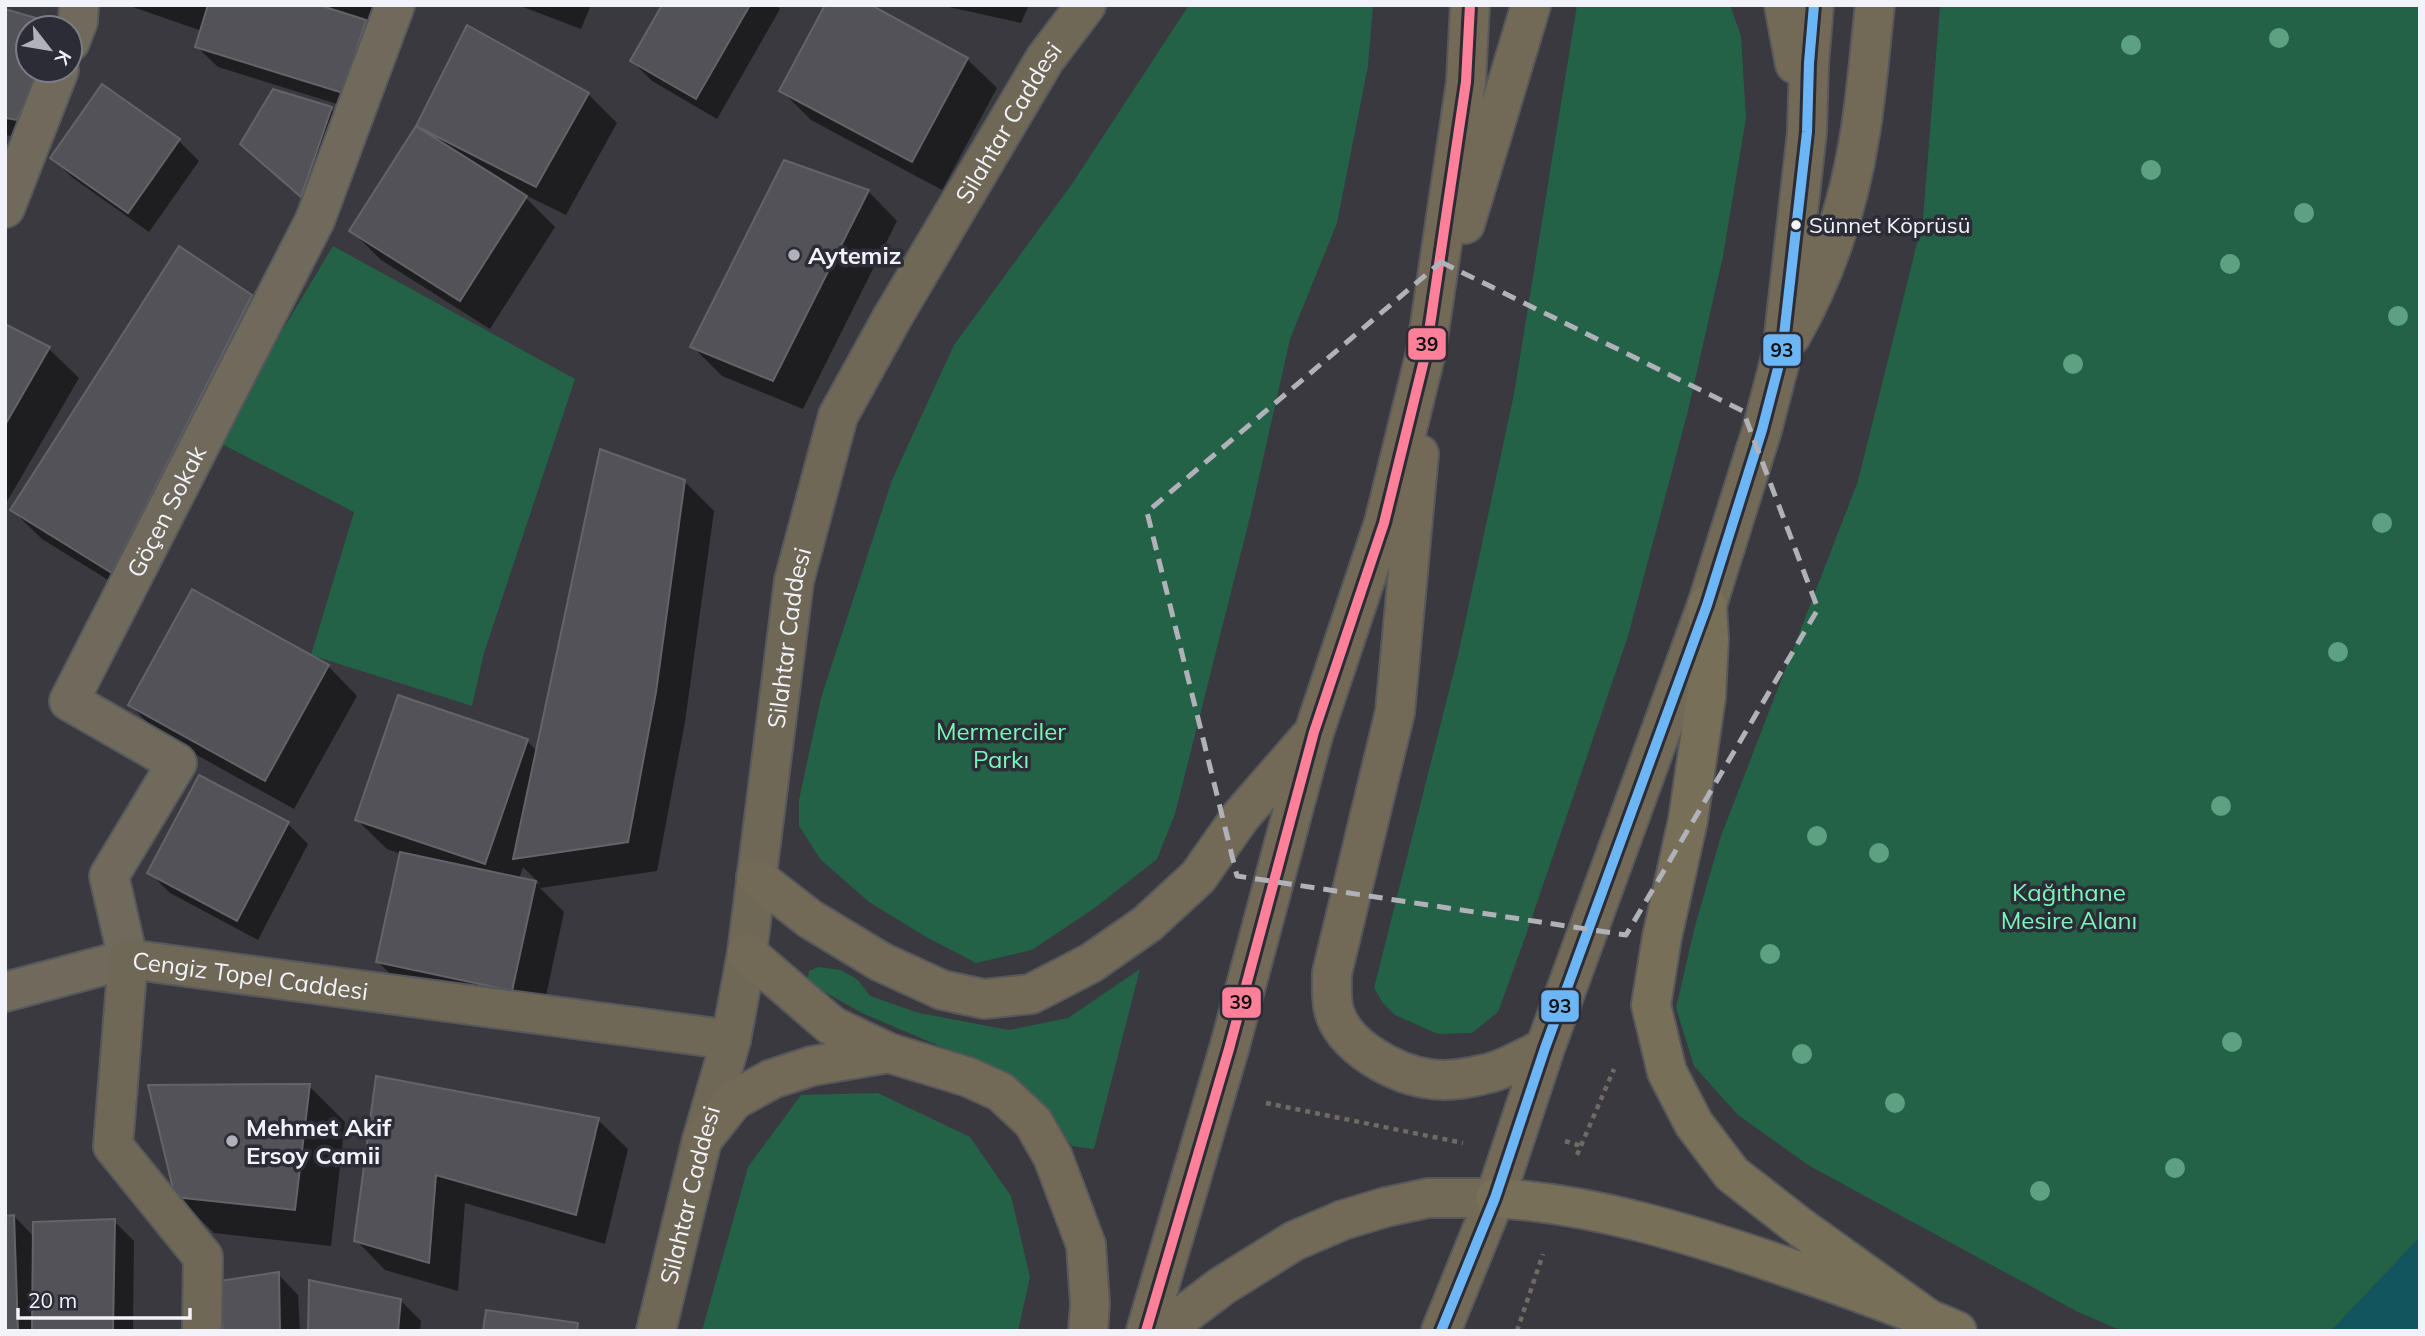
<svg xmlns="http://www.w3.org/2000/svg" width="2425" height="1336" font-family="Mulish,sans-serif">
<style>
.green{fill:#236246}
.water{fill:#13555f}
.shadow{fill:#0007;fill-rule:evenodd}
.building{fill:#535258;stroke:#636368;stroke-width:2}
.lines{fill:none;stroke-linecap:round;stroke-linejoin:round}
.street-casing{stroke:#57585c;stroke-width:42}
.secondary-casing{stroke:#57585c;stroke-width:42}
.primary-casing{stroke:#57585c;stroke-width:42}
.highway-casing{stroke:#57585c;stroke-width:42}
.path{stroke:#6f6b64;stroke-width:4.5;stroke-dasharray:5 5;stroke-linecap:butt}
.street{stroke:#706a5d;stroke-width:38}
.secondary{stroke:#706856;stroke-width:38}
.primary{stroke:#726956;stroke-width:38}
.highway{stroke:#786f58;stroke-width:38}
.bus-1-casing{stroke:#2c2c37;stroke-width:16}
.bus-2-casing{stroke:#2c2c37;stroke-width:16}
.bus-1{stroke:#ff8098;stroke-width:10}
.bus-2{stroke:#6db6f5;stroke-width:10}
.tree{fill:#5ca282}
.marked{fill:none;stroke:#b1b2b9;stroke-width:5;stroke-dasharray:14 9;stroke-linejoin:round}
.bus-dot{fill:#f2f3fa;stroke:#2c2c37;stroke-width:2.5}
.poi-dot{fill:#b1b2b9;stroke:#2c2c37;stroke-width:2.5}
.labels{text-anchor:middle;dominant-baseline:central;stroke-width:7;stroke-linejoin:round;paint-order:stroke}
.bus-label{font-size:22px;fill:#f2f3fa;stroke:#2c2c37;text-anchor:start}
.street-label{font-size:24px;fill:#f2f3fa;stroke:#2c2c37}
.poi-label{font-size:24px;font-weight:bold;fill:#f2f3fa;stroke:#2c2c37;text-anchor:start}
.park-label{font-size:24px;fill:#78f7b9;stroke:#2c2c37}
.line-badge{stroke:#2c2c37;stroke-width:2.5}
.pale-badge-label{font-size:19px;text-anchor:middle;font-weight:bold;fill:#111}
</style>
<rect width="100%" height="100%" fill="#39393f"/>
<!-- green -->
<path class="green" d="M1189,5H1373L1368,66L1337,223L1290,339L1251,513L1175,814L1157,859L1096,907L1032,950L976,963L928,938L869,902L821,860L799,826V800L821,698L892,480L954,345L1072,184Z
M1577,5H1730L1741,36L1746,118L1723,256L1688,411L1628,636L1526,935L1498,1012L1472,1033L1438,1034L1395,1015L1383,1003L1374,988L1459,651L1514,394Z
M1940,5H2420V1237L2331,1331H2122L2078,1312L1808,1165L1738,1115L1694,1066L1676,1008L1695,926L1721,836L1858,481L1923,219Z
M333,246L575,379L484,653L472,706L311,655L354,512L216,441Z
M818,967L841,970L858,980L870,996L919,1013L1009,1030L1068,1018L1140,969L1094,1149L1072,1146L1053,1119L977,1062L862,1013L807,982L809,971Z
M878,1093L970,1137L1011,1196L1030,1277L1018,1331H702L748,1167L801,1095Z"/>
<!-- water -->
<path class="water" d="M2420,1237V1331H2331Z"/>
<!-- shadow -->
<path class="shadow" d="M127,5H413L403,29L363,20L385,42L363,112L218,67L197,47L202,31Z
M518,5H591L581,29Z
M664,5H776L780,9L717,119L652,81L632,61Z
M940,5H1029L1021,23Z
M5,11L28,28V70L38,140L5,135Z
M467,27L588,94L617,123L566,215L521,193L555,227L490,329L381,260L352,231L417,127Z
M967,59L997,88L942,190L811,120L781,90Z
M331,109L351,130L322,216L242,143Z
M179,141L199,161L149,232L73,178L52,158Z
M868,191L897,221L803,409L722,376L693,347Z
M251,296L281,326L142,601L42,539L12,510Z
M5,326L49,349L79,378L5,505Z
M684,481L714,511L685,722L657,871L540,888L564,912L541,1019L408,991L378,962L401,854L387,849L357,820L527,741L537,751ZM523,867L540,884L519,879Z
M328,666L357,696L294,809L159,734L130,705Z
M288,824L308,844L258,940L170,893L150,873Z
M377,1078L598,1120L628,1149L605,1244L465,1203L458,1291L385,1270L356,1240Z
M309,1086L345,1122L331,1246L214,1233L177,1196Z
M14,1216L34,1237L114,1221L134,1241L133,1331H5Z
M278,1274L298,1295L300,1331H224Z
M400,1300L421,1321L420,1331H309Z"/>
<!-- building -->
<path class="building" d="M208,5H319L366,20L343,93L195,47Z
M662,5H750L696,99L630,61Z
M825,5H871L968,58L912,162L779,91Z
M5,9L60,25L59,28H28V70H40L17,120L5,118Z
M467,25L589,93L536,187L416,126Z
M102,84L180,139L128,213L50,158Z
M273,89L332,107L301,197L240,144Z
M416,126L527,196L460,301L349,231Z
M784,160L869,190L773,381L690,347Z
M179,246L252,295L112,573L10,510Z
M5,324L50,347L5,425Z
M600,449L685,480L656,692L628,842L513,859Z
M192,589L329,665L265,781L128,705Z
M398,695L528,739L485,864L355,820Z
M199,775L289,822L237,921L147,873Z
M400,852L536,881L512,991L376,962Z
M376,1076L599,1118L576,1215L436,1175L429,1263L354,1241Z
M310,1084L295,1210L175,1197L148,1085Z
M14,1215L18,1331H5V1216Z
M115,1219L113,1331H32L33,1222Z
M279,1272L280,1331H223L219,1281Z
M309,1280L401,1299L398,1331H308Z
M486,1310L578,1323L577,1331H483Z"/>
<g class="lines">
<!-- street casing -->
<g class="street-casing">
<g id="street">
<path d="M70,42L78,21L79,5"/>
<path d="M5,208L59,70"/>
<path id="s1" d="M5,992L128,959L109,876L177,763L69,701L315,220L395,5"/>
</g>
</g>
<!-- secondary casing -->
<g class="secondary-casing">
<g id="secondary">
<path id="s2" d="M202,1331L203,1257L113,1146L128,959L731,1040"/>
<path id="s3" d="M656,1331L702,1140L731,1040L747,953L794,581L838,416L892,318L1045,59L1086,5"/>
</g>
</g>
<!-- primary casing -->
<g class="primary-casing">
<path id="primary" d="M1784,5L1795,64
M1465,224L1531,5
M1791,336C1826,274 1849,204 1860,134C1867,91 1870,48 1875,5
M1419,454L1395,712L1332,973C1332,985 1331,1000 1334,1011C1344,1047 1396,1075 1431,1079C1449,1082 1468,1078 1485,1074C1505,1070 1526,1057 1545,1048
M756,877L810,919L881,962L942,990L984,999L1031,994L1091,963L1147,924L1198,877L1241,816L1308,739
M747,953L832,1026L889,1053L968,1077L1001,1092L1033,1122L1053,1157L1086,1245L1090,1304L1088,1331
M702,1140L734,1100L772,1079L812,1066L889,1053
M1146,1331L1229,1049L1314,732L1384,523L1426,352L1466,82L1470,5
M1168,1331L1177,1320L1222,1286L1294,1241L1343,1220L1386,1207L1428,1198H1495
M1441,1331L1495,1198L1545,1048L1707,605L1762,430L1782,353L1807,132L1809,63L1814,5"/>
</g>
<!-- highway casing -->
<g class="highway-casing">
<path id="highway" d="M1707,605L1709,639L1706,697L1688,820L1662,937L1651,1005L1667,1072L1694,1124L1732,1174L1800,1227L1927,1318
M1495,1198C1593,1204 1688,1233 1781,1265C1840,1285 1899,1306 1957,1331"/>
</g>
<!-- path -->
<path class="path" d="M1266,1103L1463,1143
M1565,1141L1581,1146
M1577,1155L1614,1069
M1517,1331L1543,1254"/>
<!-- street -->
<use href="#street" class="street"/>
<!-- secondary -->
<use href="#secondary" class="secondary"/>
<!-- primary -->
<use href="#primary" class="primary"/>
<!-- highway -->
<use href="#highway" class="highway"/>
<!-- bus-1 casing -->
<g class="bus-1-casing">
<path id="bus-1" d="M1146,1331L1229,1049L1314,732L1384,523L1426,352L1466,82L1470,5"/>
</g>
<!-- bus-2 casing -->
<g class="bus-2-casing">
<path id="bus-2" d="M1441,1331L1495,1198L1545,1048L1707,605L1762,430L1782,353L1807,132L1809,63L1814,5"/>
</g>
<!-- bus-1 -->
<use href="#bus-1" class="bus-1"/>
<!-- bus-2 -->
<use href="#bus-2" class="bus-2"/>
</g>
<!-- trees -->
<g class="tree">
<circle cx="2279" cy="38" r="10"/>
<circle cx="2131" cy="45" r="10"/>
<circle cx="2151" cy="170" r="10"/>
<circle cx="2304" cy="213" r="10"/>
<circle cx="2230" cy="264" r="10"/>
<circle cx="2398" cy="316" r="10"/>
<circle cx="2073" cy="364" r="10"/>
<circle cx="2382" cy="523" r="10"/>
<circle cx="2338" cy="652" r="10"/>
<circle cx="2221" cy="806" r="10"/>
<circle cx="1817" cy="836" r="10"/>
<circle cx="1879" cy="853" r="10"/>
<circle cx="1770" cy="954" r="10"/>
<circle cx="2232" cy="1042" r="10"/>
<circle cx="1802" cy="1054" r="10"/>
<circle cx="1895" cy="1103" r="10"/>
<circle cx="2175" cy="1168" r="10"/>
<circle cx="2040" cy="1191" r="10"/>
</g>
<!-- marked area -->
<path class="marked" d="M1441,262L1743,411L1818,609L1626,935L1237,876L1147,512Z"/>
<!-- markers -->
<circle class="bus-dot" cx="1796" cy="225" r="6"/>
<g class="poi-dot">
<circle cx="794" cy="255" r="7"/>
<circle cx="232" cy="1141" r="7"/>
</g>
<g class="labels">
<!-- bus labels -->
<g class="bus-label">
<text x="1809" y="225">Sünnet Köprüsü</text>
</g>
<!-- street labels -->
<g class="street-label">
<text stroke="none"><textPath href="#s3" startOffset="1274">Silahtar Caddesi</textPath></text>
<text stroke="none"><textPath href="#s1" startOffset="682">Göçen Sokak</textPath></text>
<text stroke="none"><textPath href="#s3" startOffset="707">Silahtar Caddesi</textPath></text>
<text stroke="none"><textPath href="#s2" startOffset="528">Cengiz Topel Caddesi</textPath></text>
<text stroke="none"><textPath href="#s3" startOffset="140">Silahtar Caddesi</textPath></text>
</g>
<!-- poi labels -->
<g class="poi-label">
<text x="808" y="255">Aytemiz</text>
<text x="246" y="1127">Mehmet Akif<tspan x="246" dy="28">Ersoy Camii</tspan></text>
</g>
<!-- park labels -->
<g class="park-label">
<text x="1001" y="731">Mermerciler<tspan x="1001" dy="28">Parkı</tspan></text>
<text x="2069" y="892">Kağıthane<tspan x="2069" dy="28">Mesire Alanı</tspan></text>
</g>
</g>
<g class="line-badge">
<rect x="1407" y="327" width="40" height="34" rx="7" fill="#ff8098"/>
<rect x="1762" y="333" width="40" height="34" rx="7" fill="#6db6f5"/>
<rect x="1221" y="986" width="41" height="33" rx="7" fill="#ff8098"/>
<rect x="1540" y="989" width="40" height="34" rx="7" fill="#6db6f5"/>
</g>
<g class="pale-badge-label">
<text x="1427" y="351">39</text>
<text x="1782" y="357">93</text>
<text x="1241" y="1009">39</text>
<text x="1560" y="1013">93</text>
</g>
<!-- border -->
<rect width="2425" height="1336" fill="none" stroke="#f2f3fa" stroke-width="14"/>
<!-- north arrow -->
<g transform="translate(49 49) rotate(121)"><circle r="33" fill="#2c2c37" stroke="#7b7c85" stroke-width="2"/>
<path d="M0-5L12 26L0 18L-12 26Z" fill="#b1b2b9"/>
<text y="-10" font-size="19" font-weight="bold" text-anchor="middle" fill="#f2f3fa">K</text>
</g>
<!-- scale -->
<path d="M18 1308v10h172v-10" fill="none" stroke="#f2f3fa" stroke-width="3.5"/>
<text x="28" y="1308" font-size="21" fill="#f2f3fa" stroke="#2c2c37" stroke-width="5" paint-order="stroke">20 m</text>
</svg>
